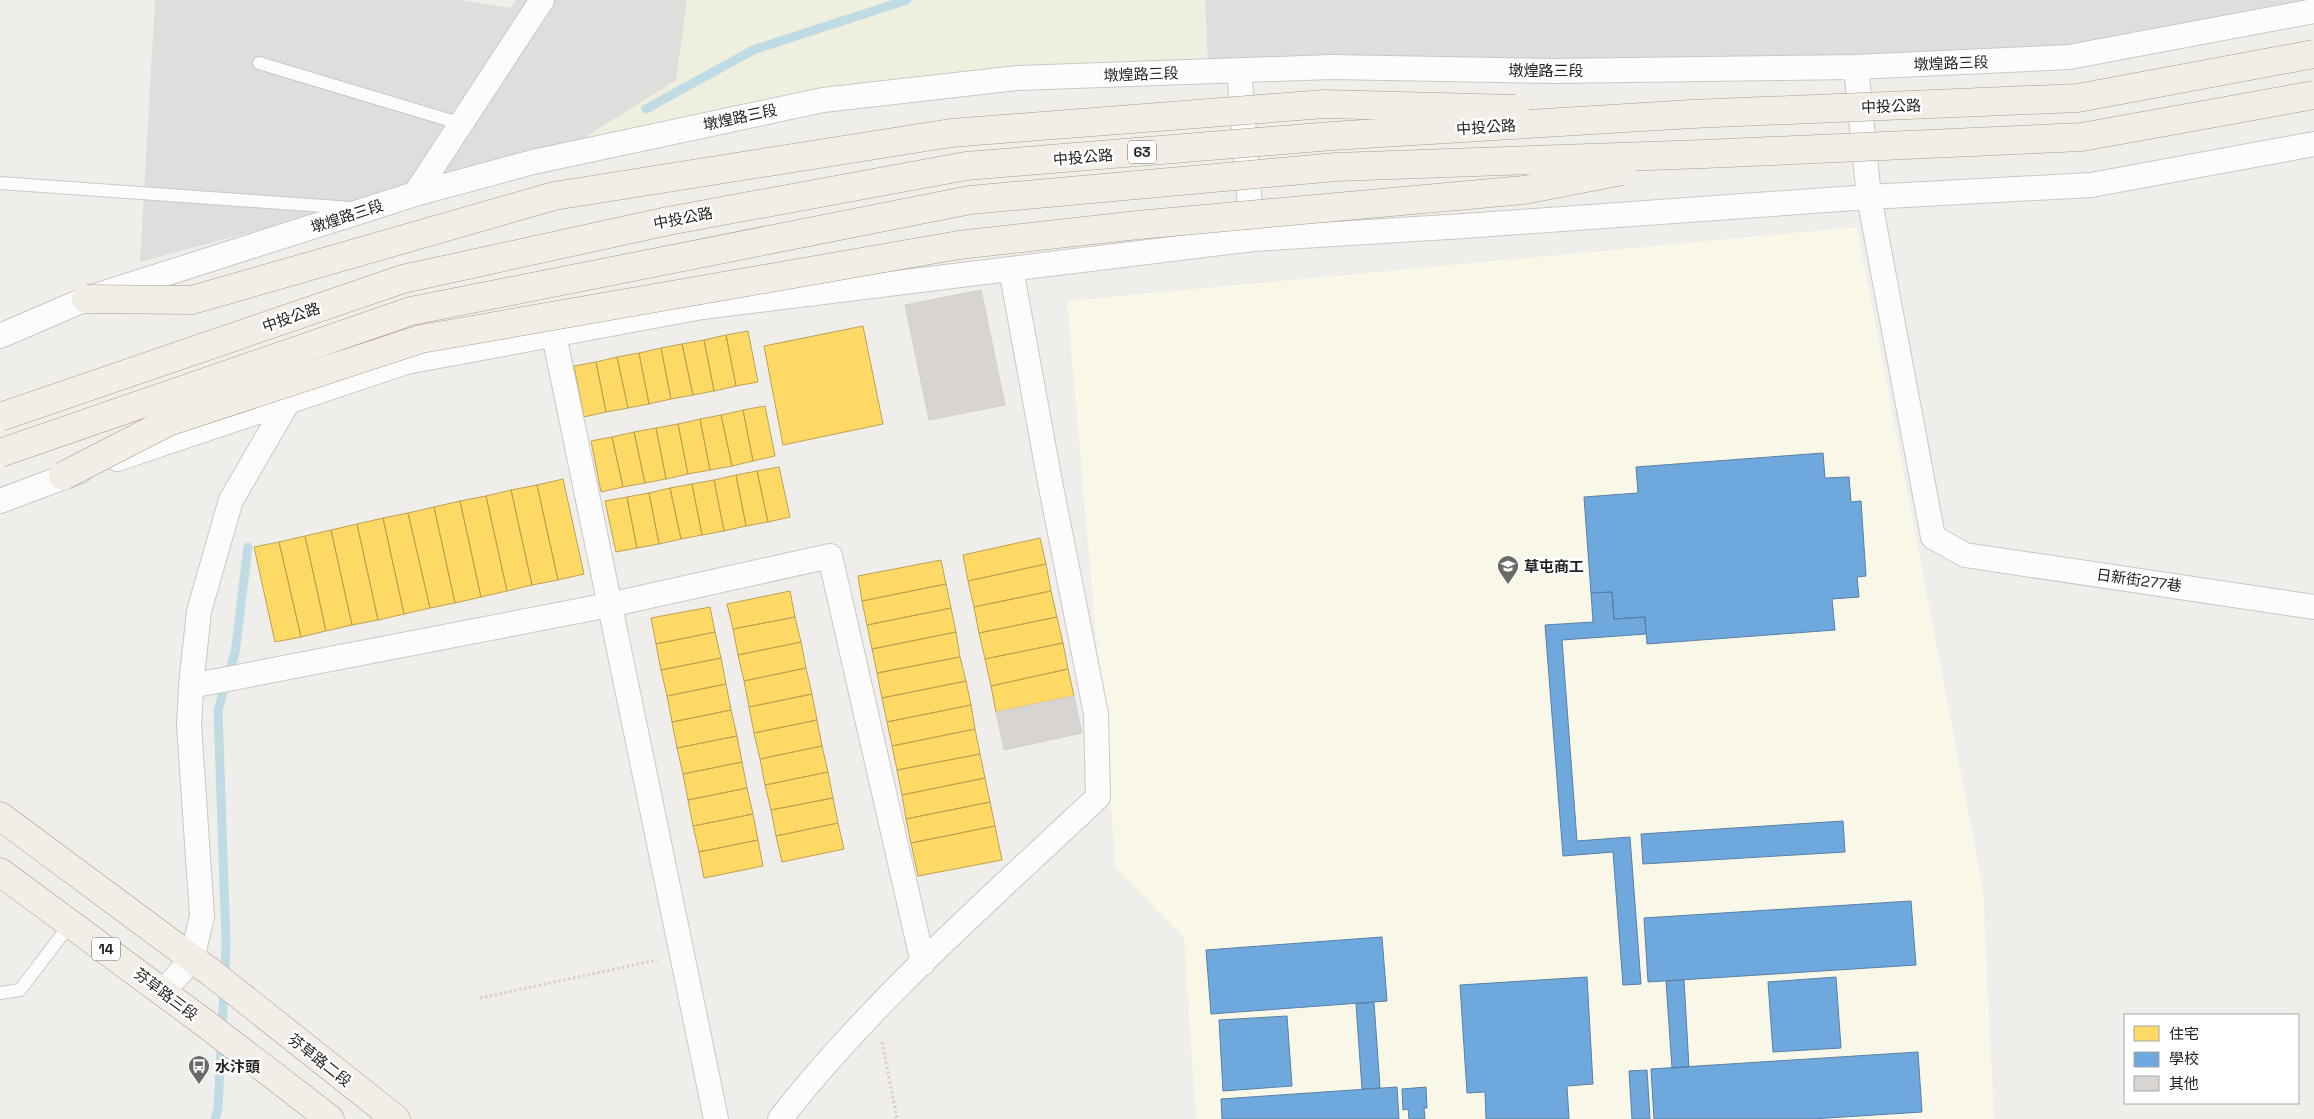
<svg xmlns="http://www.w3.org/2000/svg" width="2314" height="1119" font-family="'Space Grotesk','Noto Sans TC',sans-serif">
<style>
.residential{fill:#dfdedc}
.education{fill:#f8f7e8}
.farmland{fill:#efefdf}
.homes{fill:#ffd966;stroke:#bda252}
.schools{fill:#6fa8dc;stroke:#5880a4}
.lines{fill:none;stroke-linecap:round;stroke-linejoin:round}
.stream{stroke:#bfdbe3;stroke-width:9}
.building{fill:#d7d4d2;stroke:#d3d0cc}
.lane-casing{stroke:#c9c8c7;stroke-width:14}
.street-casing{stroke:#c9c8c7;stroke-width:26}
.primary-casing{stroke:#a79c86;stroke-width:29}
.path{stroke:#dccecd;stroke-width:3;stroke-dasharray:2.5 2.5;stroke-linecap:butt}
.lane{stroke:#fdfcfc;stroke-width:12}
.street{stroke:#fdfcfc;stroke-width:24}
.primary{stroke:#f3ede7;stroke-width:28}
.primary-bridge-casing{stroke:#a79c86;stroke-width:29;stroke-linecap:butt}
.primary-bridge{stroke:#f3ede7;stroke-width:28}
.labels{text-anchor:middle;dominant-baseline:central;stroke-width:5;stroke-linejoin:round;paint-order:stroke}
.shield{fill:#fff;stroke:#646464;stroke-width:1}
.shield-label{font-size:14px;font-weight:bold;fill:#222}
.street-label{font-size:15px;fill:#222;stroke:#fff}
.poi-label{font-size:15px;font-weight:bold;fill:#222;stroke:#fff;text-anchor:start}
</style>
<rect width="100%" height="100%" fill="#f0eeeb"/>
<!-- residential -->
<path class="residential" d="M155,0H462L511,8L516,0H687L677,80L573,145L140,262Z
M1205,0H2314V4L1993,57L1208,71Z"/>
<!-- education -->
<path class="education" d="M1857,227L1983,889L1994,1119H1196L1184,937L1116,868L1067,301Z"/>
<!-- farmland -->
<path class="farmland" d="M687,0H1205L1208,71L1068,77L573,145L676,80Z"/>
<!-- homes -->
<path class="homes" d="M863,326L883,424L783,445L764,346Z
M748,331L758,382L736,386L726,335Z
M726,335L736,386L714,391L704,340Z
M704,340L714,391L693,395L682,344Z
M682,344L693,395L671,399L661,348Z
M661,348L671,399L649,404L639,353Z
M639,353L649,404L628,408L617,357Z
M617,357L628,408L606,412L596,362Z
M596,362L606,412L584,417L574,366Z
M765,406L775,456L753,461L743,410Z
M743,410L753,461L732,466L721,415Z
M721,415L732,466L710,470L700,419Z
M700,419L710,470L688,474L678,424Z
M678,424L688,474L666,479L656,428Z
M656,428L666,479L645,483L634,432Z
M634,432L645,483L623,487L612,437Z
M612,437L623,487L601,492L591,441Z
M779,467L790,517L768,522L757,471Z
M757,471L768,522L746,526L736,475Z
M736,475L746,526L724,531L714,480Z
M563,479L584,574L558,580L537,485Z
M714,480L724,531L702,535L692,484Z
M692,484L702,535L681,539L670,488Z
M537,485L558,580L532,585L511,490Z
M670,488L681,539L659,544L649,493Z
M511,490L532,585L507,591L486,496Z
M649,493L659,544L637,548L627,497Z
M486,496L507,591L481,597L460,501Z
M627,497L637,548L616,552L605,501Z
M460,501L481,597L455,603L434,507Z
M434,507L455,603L430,608L408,513Z
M408,513L430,608L404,614L383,518Z
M383,518L404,614L378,620L357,524Z
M357,524L378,620L352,625L331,530Z
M331,530L352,625L326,631L305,536Z
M305,536L326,631L301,637L279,542Z
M1040,538L1046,564L968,581L963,555Z
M279,542L301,637L275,642L254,547Z
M941,560L946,584L862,601L858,576Z
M1046,564L1051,591L974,607L968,581Z
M946,584L951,608L867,625L862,601Z
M790,591L795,617L733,629L727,604Z
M1051,591L1057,617L979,633L974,607Z
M710,607L715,632L656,644L651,618Z
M951,608L956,632L872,649L867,625Z
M795,617L801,642L738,655L733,629Z
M1057,617L1063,643L985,659L979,633Z
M715,632L721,658L661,670L656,644Z
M956,632L960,657L877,673L872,649Z
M801,642L806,668L744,681L738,655Z
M1063,643L1068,669L991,686L985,659Z
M960,657L966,681L882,698L877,673Z
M721,658L726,684L667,696L661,670Z
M806,668L812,694L749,707L744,681Z
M1068,669L1074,696L996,712L991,686Z
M966,681L971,705L887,722L882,698Z
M726,684L731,710L672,722L667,696Z
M812,694L817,720L754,733L749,707Z
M971,705L975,729L892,746L887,722Z
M731,710L737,736L677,748L672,722Z
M817,720L822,746L760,759L754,733Z
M975,729L980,754L897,770L892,746Z
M737,736L742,762L683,774L677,748Z
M822,746L828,772L765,785L760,759Z
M980,754L985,778L902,795L897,770Z
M742,762L747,788L688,800L683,774Z
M828,772L833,798L771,810L765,785Z
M985,778L990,802L906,819L902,795Z
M747,788L753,814L693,826L688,800Z
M833,798L838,823L776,836L771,810Z
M990,802L995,826L911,843L906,819Z
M753,814L758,840L699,852L693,826Z
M838,823L844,849L782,862L776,836Z
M995,826L1002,860L918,876L911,843Z
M758,840L763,866L704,878L699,852Z"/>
<!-- schools -->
<path class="schools" d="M1823,453L1825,478L1849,477L1851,502L1861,501L1866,576L1857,577L1859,597L1832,599L1835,630L1647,644L1645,617L1614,619L1612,592L1591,593L1584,497L1638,493L1636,467Z
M1612,592L1614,619L1645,617L1646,634L1562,640L1577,841L1630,837L1641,984L1623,985L1613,852L1563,856L1545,625L1593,622L1591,593Z
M1843,821L1845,852L1643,864L1641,834Z
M1911,901L1916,965L1648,982L1644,918Z
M1382,937L1387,1001L1211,1014L1206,950Z
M1587,977L1593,1084L1567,1086L1569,1119H1486L1485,1092L1467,1093L1460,985Z
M1836,977L1841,1048L1773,1052L1768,982Z
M1684,980L1689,1067L1672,1068L1666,981Z
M1374,1002L1380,1088L1362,1089L1356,1004Z
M1287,1016L1292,1086L1223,1091L1219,1020Z
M1918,1052L1922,1112L1812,1119H1654L1651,1069Z
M1647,1070L1650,1119H1632L1629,1071Z
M1397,1087L1399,1119H1222L1221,1099Z
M1426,1087L1427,1108H1424L1425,1119H1409L1408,1109L1403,1110L1402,1089Z"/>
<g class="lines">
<!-- stream -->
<path class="stream" d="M646,109L753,50L907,0
M225,976L226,942L218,710L235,653L248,547
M215,1119L218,1109L224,989"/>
</g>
<!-- building -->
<path class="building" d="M981,290L1005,405L929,420L905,305Z
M1074,696L1082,733L1004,750L996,712Z"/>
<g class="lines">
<!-- lane casing -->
<g class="lane-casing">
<path id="lane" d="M259,63L462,124
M0,183L351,208
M0,993L20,990L71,923"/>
</g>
<!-- street casing -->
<g class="street-casing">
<path id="street" d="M1856,67L1869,197L1933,537L1965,555L2314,607
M1239,70L1252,232
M415,194L542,0
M554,335L716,1119
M0,336L86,299L415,194L533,162L823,100L1018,78L1331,67L1555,71L1856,67L2069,57L2314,11
M117,459L406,362L702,307L1253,239L1464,226L1869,197L2091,185L2314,144
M0,501L80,471
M191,686L609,605L830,556L923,963
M163,992L192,959L202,916L189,725L191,686L199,611L231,500L288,402
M780,1119C871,1002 990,899 1098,797L1096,714L1050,482L1011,269"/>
</g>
<!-- primary casing -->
<g class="primary-casing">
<path id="primary" d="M0,816L213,974L396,1119
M0,872L210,1027L330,1119"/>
</g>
<!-- path -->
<path class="path" d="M480,998L657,960
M882,1042L897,1119"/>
<!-- lane -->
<use href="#lane" class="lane"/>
<!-- street -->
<use href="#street" class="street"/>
<!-- primary -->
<use href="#primary" class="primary"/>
<!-- primary-bridge casing -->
<g class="primary-bridge-casing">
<path id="primary-bridge" d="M86,299L192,300L554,196L951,133L1325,104L1515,109
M0,417L403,279L668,221L966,166L1332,136L1692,114L2078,98L2314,54
M0,453L411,311L970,200L1336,167L1705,154L2082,137L2314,95
M63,476L168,422L421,339L959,245L1138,225L1524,190L1622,171"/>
</g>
<!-- primary-bridge -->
<use href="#primary-bridge" class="primary-bridge"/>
</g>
<!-- icons -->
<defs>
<g id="school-pin" transform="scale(1.125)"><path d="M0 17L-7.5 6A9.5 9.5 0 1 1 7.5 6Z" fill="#6a6968" stroke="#fff"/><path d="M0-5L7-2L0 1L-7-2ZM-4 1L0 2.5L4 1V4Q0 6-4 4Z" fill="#fff"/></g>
<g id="bus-pin" transform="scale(1.125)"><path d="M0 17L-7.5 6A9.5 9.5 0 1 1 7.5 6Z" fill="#6a6968" stroke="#fff"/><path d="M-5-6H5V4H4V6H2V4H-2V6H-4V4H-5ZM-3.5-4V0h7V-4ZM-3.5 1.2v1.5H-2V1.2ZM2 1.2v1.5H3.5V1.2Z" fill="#fff"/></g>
</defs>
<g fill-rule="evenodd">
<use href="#school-pin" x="1508" y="566"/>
<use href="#bus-pin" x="199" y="1066"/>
</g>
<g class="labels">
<!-- shield labels -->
<g class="shield">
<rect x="1128" y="140.5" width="28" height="23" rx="4"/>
<rect x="92" y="937.5" width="28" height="23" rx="4"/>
</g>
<g class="shield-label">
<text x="1142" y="152">63</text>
<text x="106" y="949">14</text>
</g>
<!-- street labels -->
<g class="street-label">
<text transform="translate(1951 63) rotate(-2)">墩煌路三段</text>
<text x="1546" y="70">墩煌路三段</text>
<text transform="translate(1141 74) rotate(-2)">墩煌路三段</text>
<text transform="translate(1891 106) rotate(-2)">中投公路</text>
<text transform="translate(740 117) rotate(-12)">墩煌路三段</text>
<text transform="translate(1486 127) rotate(-4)">中投公路</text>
<text transform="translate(1083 157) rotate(-5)">中投公路</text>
<text transform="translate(347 216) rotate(-18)">墩煌路三段</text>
<text transform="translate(683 218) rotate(-11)">中投公路</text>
<text transform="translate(291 317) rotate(-19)">中投公路</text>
<text transform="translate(2139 580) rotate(8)">日新街277巷</text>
<text transform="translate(166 994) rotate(37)">芬草路三段</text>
<text transform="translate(320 1060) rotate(38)">芬草路二段</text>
</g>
<!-- poi labels -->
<g class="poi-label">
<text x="1524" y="566">草屯商工</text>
<text x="215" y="1066">水汴頭</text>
</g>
</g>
<!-- legend -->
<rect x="2124" y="1014" width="175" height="90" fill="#ffffff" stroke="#a7a7a7"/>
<rect x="2134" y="1026" width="25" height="15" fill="#ffd966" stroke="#a7a7a7"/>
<text x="2169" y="1039" font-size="15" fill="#222222">住宅</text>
<rect x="2134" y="1052" width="25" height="15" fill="#6fa8dc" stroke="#a7a7a7"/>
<text x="2169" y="1064" font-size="15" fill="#222222">學校</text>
<rect x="2134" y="1076" width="25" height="15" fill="#d7d4d2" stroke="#a7a7a7"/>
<text x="2169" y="1089" font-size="15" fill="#222222">其他</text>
</svg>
